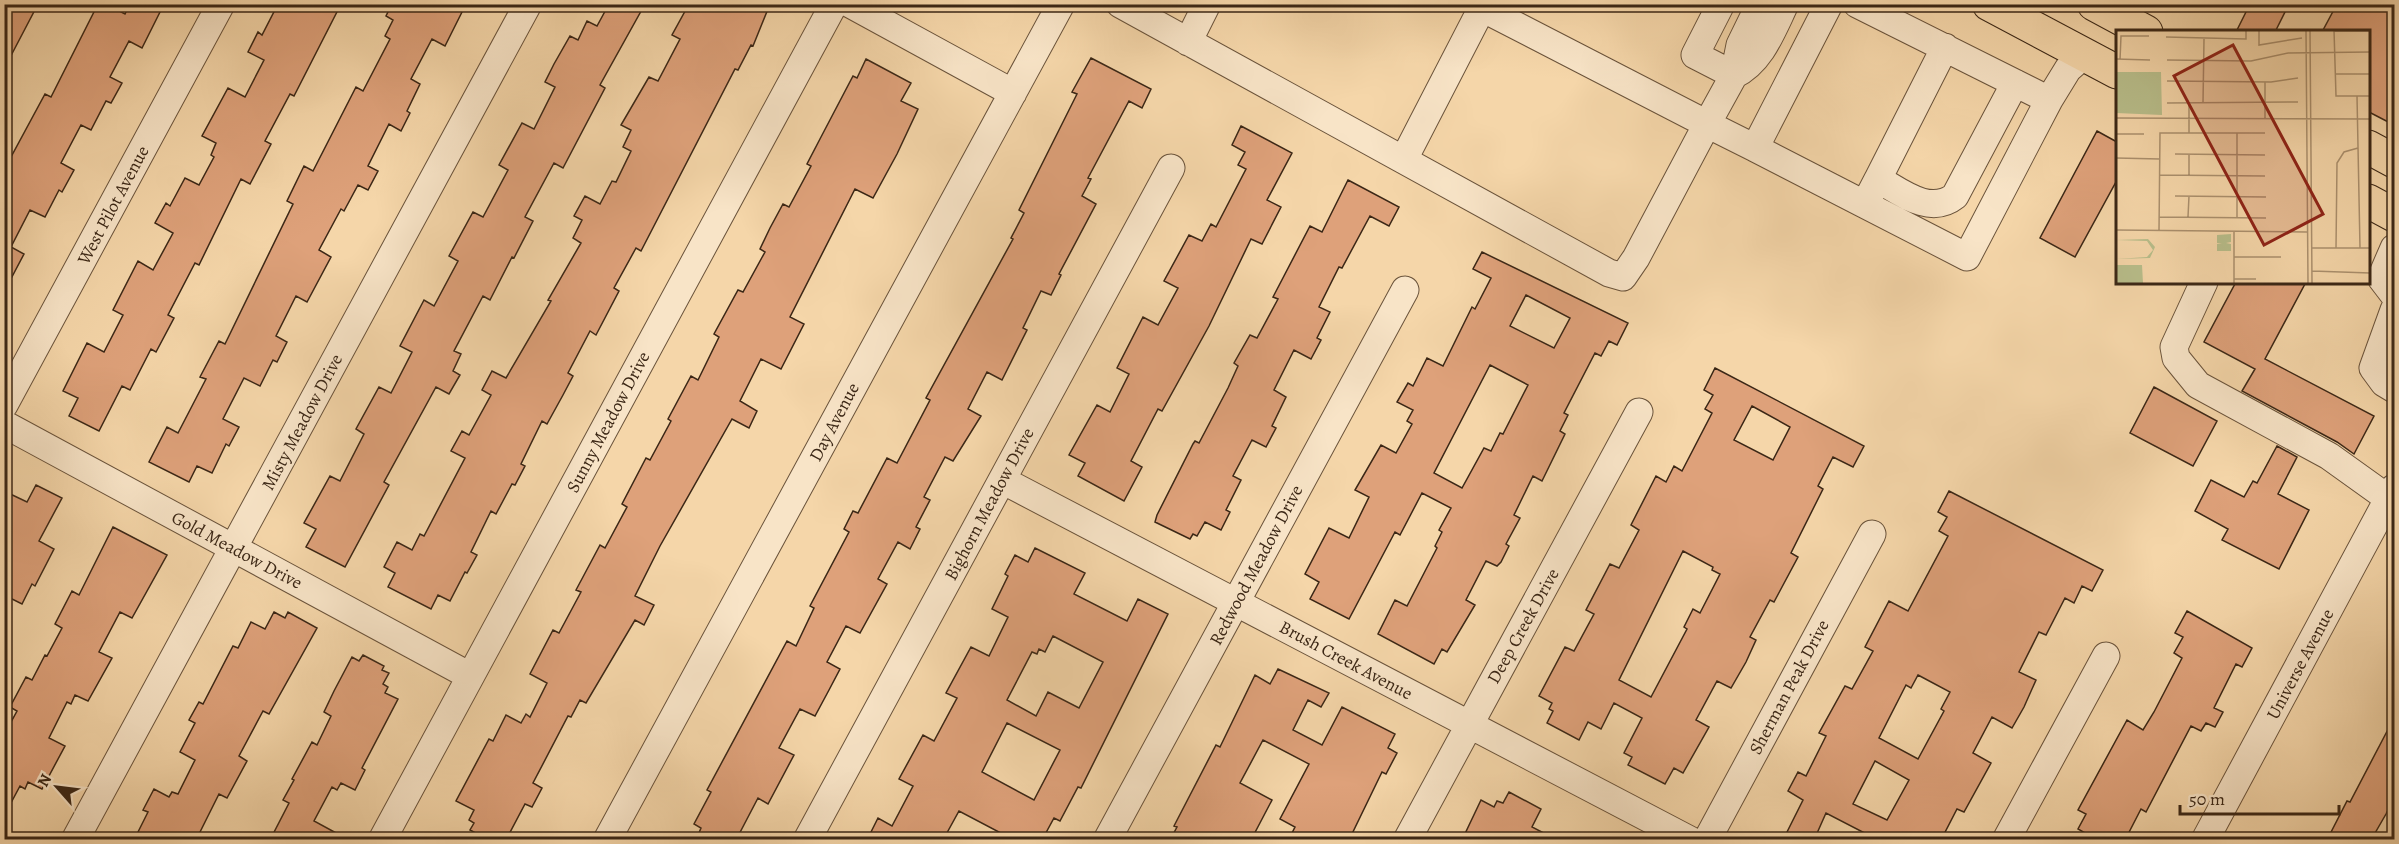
<svg xmlns="http://www.w3.org/2000/svg" width="2399" height="844" font-family="Alegreya,serif">
<style>
.building{fill:#dea17a;stroke:#3b2716;stroke-width:1.5;fill-rule:evenodd}
.lines{fill:none;stroke-linecap:round;stroke-linejoin:round}
.minor-casing{stroke:#6a533b;stroke-width:29}
.major-casing{stroke:#3b2716;stroke-width:35}
.minor{stroke:#f8e4c7;stroke-width:27}
.major{stroke:#f5d6a9;stroke-width:33}
.labels{text-anchor:middle;dominant-baseline:central;stroke-width:4.5;stroke-linejoin:round;paint-order:stroke}
.street-label{font-size:18px;fill:#3b2716;stroke:#f8e4c7}
.inset-road{fill:none;stroke:#ab906e;stroke-width:1.5}
.view{fill:#8f2418;fill-opacity:0.15;stroke:#8f2418;stroke-width:3}
.inset-edge{fill:none;stroke:#3b2716;stroke-width:3}
</style>
<rect width="100%" height="100%" fill="#f5d6a9"/>
<filter id="stains"><feTurbulence type="fractalNoise" baseFrequency=".00333" numOctaves="4"/><feColorMatrix values="0 0 0 0 .2 0 0 0 0 .09 0 0 0 0 .02 0 0 0 .5 -.17"/></filter>
<radialGradient id="worn" r=".72"><stop offset=".6" stop-color="#630" stop-opacity="0"/><stop offset="1" stop-color="#630" stop-opacity=".3"/></radialGradient>
<!-- building -->
<path class="building" d="M4,4H38L4,69Z
M98,4H106L125,14L130,4H164L142,48L129,41L110,77L122,83L111,103L106,101L91,130L81,125L61,163L74,170L62,192L59,190L45,217L30,210L11,247L24,254L4,292V170L45,94L51,97Z
M278,4H341L294,96L290,94L265,141L271,144L250,184L241,179L199,265L195,263L168,315L174,318L156,352L151,349L130,390L122,386L99,431L69,416L78,398L63,391L87,343L104,352L123,315L113,310L138,261L153,270L173,233L155,223L166,203L170,206L185,178L199,185L214,157L211,155L216,143L202,136L228,88L245,97L264,60L248,52L258,32L262,35Z
M392,4H466L445,46L432,39L411,79L420,84L407,111L410,113L401,131L389,124L368,166L378,171L368,190L358,185L344,211L341,209L319,250L331,257L307,302L296,296L276,336L287,342L277,362L273,360L260,386L244,378L223,419L239,427L229,446L226,444L212,473L197,466L189,482L149,462L167,427L178,433L206,379L200,377L219,341L225,344L293,204L287,201L304,166L313,171L356,87L363,91L390,39L385,36L393,20L386,16Z
M609,4H645L600,85L605,88L563,168L554,163L525,217L533,221L514,258L512,257L490,300L483,296L454,351L461,354L453,371L460,375L449,394L436,387L384,482L389,485L345,567L306,547L316,529L304,523L330,476L340,481L364,434L356,429L379,387L391,393L412,352L400,346L424,300L434,306L458,261L449,256L473,212L483,217L508,170L499,165L522,123L534,129L555,87L545,82L554,64L570,36L578,40L587,21L597,26Z
M689,4H770L753,46L751,45L738,70L735,69L641,251L636,248L614,288L619,291L596,335L590,331L568,373L573,376L563,395L547,424L542,421L521,464L525,466L515,485L512,484L496,514L491,511L471,552L477,555L467,573L465,572L450,601L438,595L431,609L388,587L395,573L384,567L397,542L412,550L420,534L424,536L465,458L451,451L462,431L469,435L491,395L482,390L492,371L506,378L551,301L548,300L581,243L573,238L582,220L574,216L585,196L600,204L612,181L616,182L631,151L623,147L631,130L621,125L649,77L658,81L680,39L672,35Z
M2250,4H2289L2275,32H2236Z
M2337,4H2394V125L2367,111V32H2322Z
M1091,58L1151,89L1142,108L1129,101L1088,178L1091,179L1082,196L1096,204L1059,274L1061,275L1051,295L1041,291L1023,328L1027,330L1002,380L987,372L968,409L981,416L953,461L945,457L924,497L930,500L916,527L920,529L910,549L898,542L878,579L887,584L860,633L846,626L827,662L840,669L829,690L815,716L800,709L779,748L794,755L768,804L758,798L736,840H696L701,828L694,824L711,792L707,790L787,641L796,646L814,608L810,606L849,532L844,529L853,511L858,513L887,458L897,463L930,400L926,398L1013,239L1011,238L1024,213L1019,210L1077,94L1072,92Z
M866,59L911,83L901,101L918,109L897,154L873,198L855,189L790,317L804,324L781,369L761,359L740,401L757,411L749,428L732,419L660,546L635,596L654,605L644,625L635,620L586,703L580,700L571,717L568,716L533,783L542,788L532,807L525,804L506,840H488L470,830L474,823L469,820L474,810L456,801L489,739L493,741L506,715L521,723L526,714L530,717L547,683L530,674L553,630L559,633L581,592L576,590L600,545L605,548L627,507L622,504L646,458L650,460L671,421L668,419L691,376L698,380L719,337L714,334L738,290L743,292L765,252L760,249L770,228L783,204L789,207L811,166L807,164L821,137L853,76L857,78Z
M1241,126L1292,153L1267,200L1281,207L1262,244L1251,239L1209,326L1162,411L1158,409L1131,461L1142,467L1124,501L1078,476L1085,463L1069,455L1097,405L1110,412L1129,374L1117,368L1143,317L1158,325L1178,288L1164,281L1189,235L1202,241L1211,224L1216,227L1246,169L1238,165L1245,152L1232,145Z
M2097,131L2117,142V180L2075,257L2040,238Z
M1348,180L1399,207L1389,226L1370,216L1342,268L1339,267L1319,307L1330,312L1317,338L1321,340L1311,359L1294,350L1274,390L1286,397L1272,426L1276,428L1266,447L1252,440L1233,476L1241,480L1226,510L1230,512L1221,530L1205,522L1197,536L1193,534L1190,539L1155,522L1157,515L1193,444L1195,441L1199,443L1228,388L1238,366L1234,363L1250,335L1257,338L1278,299L1273,297L1310,226L1322,232Z
M1482,252L1628,323L1617,345L1609,341L1601,356L1595,353L1564,413L1568,415L1560,431L1565,434L1542,481L1533,476L1514,515L1520,518L1506,544L1509,546L1501,562L1497,566L1486,561L1466,600L1475,605L1447,652L1442,649L1434,664L1378,634L1395,600L1407,606L1437,548L1435,546L1442,532L1439,530L1451,508L1422,493L1400,535L1395,532L1349,619L1310,599L1319,582L1305,574L1329,528L1349,538L1369,497L1355,490L1381,445L1396,453L1412,424L1407,421L1413,410L1397,402L1408,383L1413,386L1427,358L1443,366L1472,307L1475,309L1491,278L1473,269ZM1526,295L1570,318L1554,348L1510,326ZM1490,365L1528,385L1503,434L1500,433L1491,451L1484,448L1462,488L1434,473Z
M2236,282H2306L2265,359L2374,416L2354,454L2337,442L2242,391L2255,369L2204,342Z
M1715,368L1864,446L1853,467L1833,457L1818,486L1823,489L1791,553L1798,557L1774,602L1770,600L1750,637L1756,640L1746,662L1731,688L1717,681L1696,720L1709,727L1683,773L1674,768L1665,784L1628,765L1632,757L1624,753L1642,718L1614,703L1601,729L1588,722L1579,740L1547,723L1553,711L1549,709L1552,703L1539,696L1565,647L1574,651L1594,614L1586,610L1610,564L1619,568L1639,530L1631,525L1656,476L1666,482L1674,466L1682,471L1712,413L1705,409L1713,395L1704,390ZM1752,406L1790,427L1773,460L1734,440ZM1683,551L1713,567L1712,570L1720,574L1700,613L1693,609L1684,627L1687,629L1651,697L1619,680Z
M2154,387L2217,421L2193,466L2130,433Z
M2277,446L2297,457L2278,494L2309,510L2279,569L2222,540L2228,529L2195,511L2211,480L2244,497L2253,481L2257,483Z
M36,485L62,498L39,541L54,549L35,586L32,584L22,604L4,595V491L27,502Z
M1949,491L2103,570L2092,591L2082,586L2074,603L2065,598L2046,635L2039,632L2019,672L2036,680L2024,707L2012,728L1992,717L1973,753L1991,763L1964,812L1957,809L1941,840H1878L1826,813L1814,840H1783L1803,800L1788,791L1798,772L1806,776L1826,736L1819,733L1845,686L1852,689L1873,651L1865,647L1889,601L1908,611L1948,536L1939,531L1947,517L1938,512ZM1918,675L1950,692L1941,709L1944,711L1918,759L1879,738L1906,685L1911,688ZM1875,761L1909,780L1887,820L1853,804Z
M113,527L167,555L132,618L120,612L99,652L112,658L88,701L75,695L71,704L67,702L49,738L65,746L42,789L28,782L25,789L20,786L4,816V735L17,711L10,707L26,677L32,680L45,655L47,656L62,628L55,624L72,591L79,595Z
M1035,548L1085,573L1074,594L1127,621L1138,599L1168,614L1081,788L1078,787L1060,821L1054,818L1042,840H1014L959,811L943,840H867L878,818L892,826L913,786L899,779L923,735L934,741L957,698L946,693L971,647L989,656L1008,617L992,609L1008,576L1005,574L1015,555L1028,562ZM1053,636L1103,662L1079,708L1048,692L1036,716L1007,700L1032,652L1037,654L1039,649L1045,652ZM1007,723L1060,750L1034,800L982,772Z
M2187,611L2252,648L2242,667L2236,664L2214,708L2223,712L2215,727L2206,723L2201,731L2191,726L2146,812L2141,809L2125,840H2097L2078,829L2086,814L2078,810L2127,720L2143,730L2154,712L2182,658L2174,653L2183,637L2175,633Z
M274,612L285,618L288,612L317,628L269,714L263,711L239,756L247,761L227,798L219,794L196,840H134L148,812L143,810L154,789L169,797L172,792L178,794L195,760L180,752L195,723L189,720L199,702L203,704L233,646L238,648L251,622L265,629Z
M363,655L384,666L382,670L389,673L383,684L388,687L385,693L398,699L362,768L365,770L355,790L341,783L337,790L332,787L314,821L349,840H270L289,803L283,800L294,780L292,779L312,742L317,745L331,716L324,712L334,691L352,657L359,661Z
M1278,669L1329,693L1321,707L1308,700L1293,730L1322,745L1342,707L1395,734L1388,748L1397,753L1386,774L1382,772L1349,840H1304L1292,833L1295,827L1280,819L1309,764L1263,740L1240,783L1272,800L1251,840H1170L1177,827L1174,826L1216,745L1220,747L1255,675L1270,684Z
M2394,718V797L2386,814L2371,840H2327L2347,801L2350,802Z
M1509,792L1541,809L1532,827L1557,840H1462L1481,800L1494,807L1497,801L1503,803Z"/>
<g class="lines">
<!-- minor casing -->
<g class="minor-casing">
<path id="minor" d="M850,4L1013,93
M1120,4L1609,273L1623,277L1636,258L1707,124L1482,8
M1721,4L1695,55L1734,75
M1760,4L1740,45L1734,75L1707,124L1755,148L1829,4
M1857,4L2049,100L2068,69L2084,55
M1188,42L1207,4
M1734,75C1761,62 1772,31 1785,4
M1755,148L1967,257L2049,100
M1404,159L1484,4
M1878,179L1945,47
M1865,204L1878,179C1901,192 1930,216 1955,196L2015,83
M2394,248L2381,278L2394,295
M2204,282L2174,347L2176,358L2198,385L2329,456L2389,499
M2394,310L2373,368L2384,383L2394,389
M4,405L221,4
M4,424L470,676
M1002,480L1690,840
M75,840L528,4
M382,840L834,4
M607,840L1061,4
M807,840L1171,168
M1107,840L1405,290
M1407,840L1639,412
M1707,840L1872,534
M2006,840L2106,656
M2205,840L2394,488"/>
</g>
<!-- major casing -->
<g class="major-casing">
<path id="major" d="M1989,4L2117,72
M2094,4L2146,32
M2368,147L2394,161
M2368,201L2394,215"/>
</g>
<!-- minor -->
<use href="#minor" class="minor"/>
<!-- major -->
<use href="#major" class="major"/>
</g>
<g class="labels">
<!-- street labels -->
<g class="street-label">
<text transform="translate(113 205) rotate(-62)">West Pilot Avenue</text>
<text transform="translate(302 422) rotate(-62)">Misty Meadow Drive</text>
<text transform="translate(608 422) rotate(-62)">Sunny Meadow Drive</text>
<text transform="translate(834 422) rotate(-62)">Day Avenue</text>
<text transform="translate(989 504) rotate(-62)">Bighorn Meadow Drive</text>
<text transform="translate(237 550) rotate(28)">Gold Meadow Drive</text>
<text transform="translate(1256 565) rotate(-62)">Redwood Meadow Drive</text>
<text transform="translate(1523 626) rotate(-61)">Deep Creek Drive</text>
<text transform="translate(1346 660) rotate(28)">Brush Creek Avenue</text>
<text transform="translate(2300 664) rotate(-62)">Universe Avenue</text>
<text transform="translate(1789 687) rotate(-62)">Sherman Peak Drive</text>
</g>
</g>
<!-- overview -->
<g transform="translate(2116 30)">
<rect width="254" height="254" fill="#f5d6a9"/>
<path d="M0,42H45L46,85L0,83ZM115,204V212L110,213L115,214V221H101V214L106,213H101V205ZM32,209L39,217L34,228L0,229L31,227L37,220L31,211L0,210ZM1,235H26L27,253H1Z" fill="#b8be8b"/>
<path class="inset-road" d="M143,0V15L186,8M190,0L192,253M194,0L196,253M218,0L220,66H254M218,1H254M50,7L130,9V0M0,29L34,30M4,30L5,6H33M51,30L135,31L172,23L254,22M220,44H254M51,51L155,52L182,48M241,66L244,218M51,73L182,72M87,73L88,9M0,88L254,89M149,89V52M73,103V73M121,103V187M0,104H28M59,124L149,125M0,128L44,129M43,145L149,146M73,145V124M59,166L150,167M43,187L150,188M72,187L73,166M0,200L191,202M43,201L44,103H149M118,201V253M196,218H254M220,218L221,133L228,122L242,118M118,227H165M196,241L254,243M118,249H140"/>
<path class="view" d="M117,15L207,184L148,215L58,46Z"/>
<rect width="254" height="254" class="inset-edge"/>
</g>
<!-- margin -->
<rect width="2399" height="844" fill="none" stroke="#f5d6a9" stroke-width="24"/>
<rect x="6" y="6" width="2387" height="832" fill="none" stroke="#3b2716" stroke-width="3"/>
<rect x="12" y="12" width="2375" height="820" fill="none" stroke="#3b2716" stroke-width="1.5"/>
<!-- north arrow -->
<g transform="translate(57 787) rotate(298)" stroke="#f8e4c7" stroke-width="4.5" paint-order="stroke">
<path d="M0-4.5L10 22L0 15L-10 22Z" fill="#3b2716"/>
<text y="-9" font-size="16" font-weight="bold" text-anchor="middle" fill="#3b2716">N</text>
</g>
<!-- scale -->
<path d="M2180 805v9h159v-9" fill="none" stroke="#3b2716" stroke-width="3"/>
<text x="2189" y="805" font-size="18" fill="#3b2716" stroke="#f8e4c7" stroke-width="4.5" paint-order="stroke">50 m</text>
<rect width="100%" height="100%" filter="url(#stains)"/>
<rect width="100%" height="100%" fill="url(#worn)"/>
</svg>
